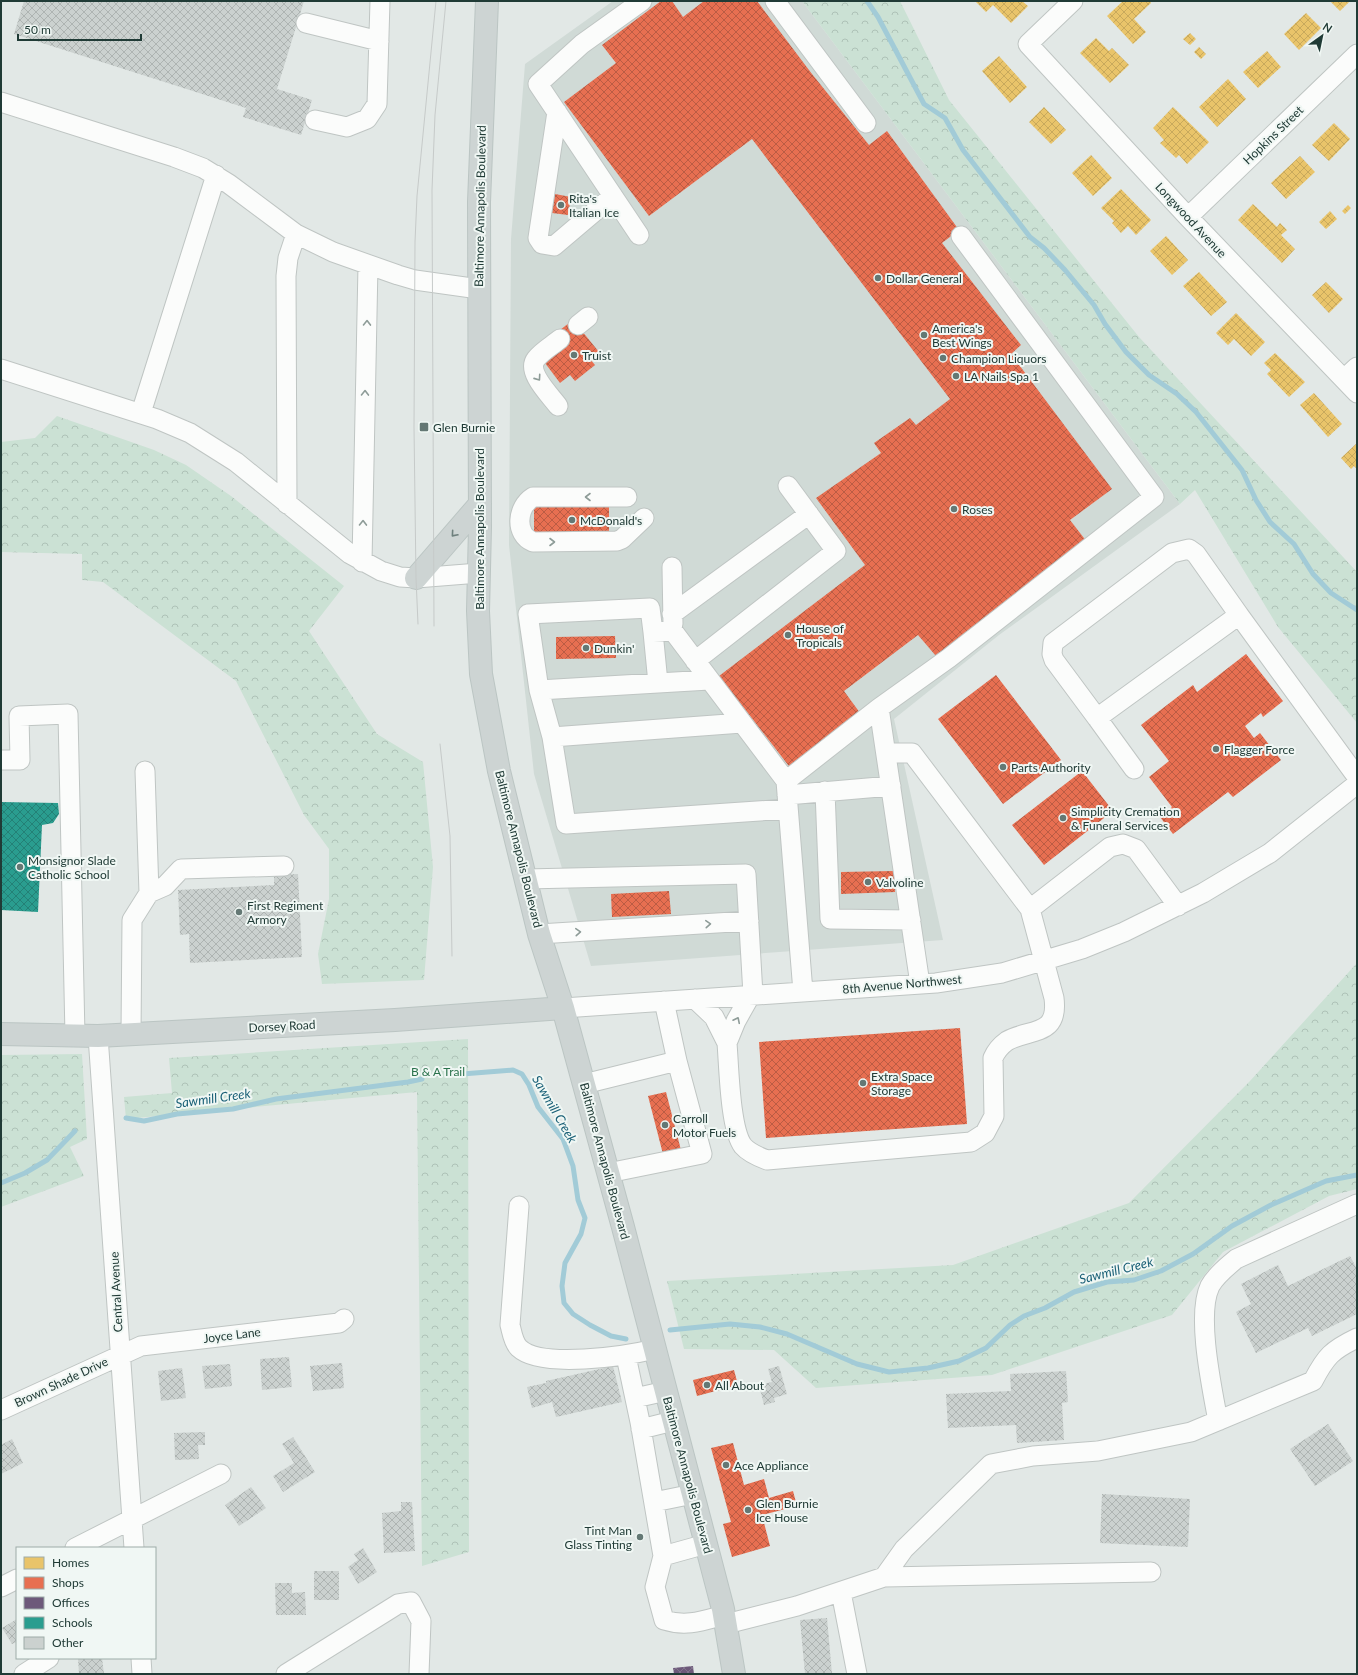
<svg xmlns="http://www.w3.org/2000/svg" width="1358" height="1675" font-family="Lato,sans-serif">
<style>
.built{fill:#d0dad6}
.forest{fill:url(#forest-crowns)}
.homes{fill:url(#homes-cross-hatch)}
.shops{fill:url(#shops-cross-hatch)}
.offices{fill:url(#offices-cross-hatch)}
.schools{fill:url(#schools-cross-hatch)}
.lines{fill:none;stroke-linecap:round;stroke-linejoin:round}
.stream{stroke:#a2cbd7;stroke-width:5}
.building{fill:url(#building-cross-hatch)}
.minor-casing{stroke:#bfc5c3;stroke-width:21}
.major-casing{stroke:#bbc5c3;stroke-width:24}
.minor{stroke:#fbfcfb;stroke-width:19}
.major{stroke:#cdd4d3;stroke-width:22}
.tram{stroke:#c6cac9;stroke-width:1}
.oneway{stroke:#8e9c98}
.oneway2{stroke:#6e807d}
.poi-dot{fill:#647874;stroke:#f0f7f4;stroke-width:1.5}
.labels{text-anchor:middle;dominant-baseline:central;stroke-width:4;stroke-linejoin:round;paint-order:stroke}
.street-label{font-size:12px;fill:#203b36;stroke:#f0f7f4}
.poi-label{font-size:12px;fill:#203b36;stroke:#f0f7f4;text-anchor:start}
.park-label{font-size:12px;fill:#2a724c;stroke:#f0f7f4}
.water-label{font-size:13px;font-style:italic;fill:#1a6077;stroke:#f0f7f4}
</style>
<defs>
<pattern id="forest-crowns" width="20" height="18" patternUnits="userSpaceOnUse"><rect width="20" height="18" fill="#cbe1d4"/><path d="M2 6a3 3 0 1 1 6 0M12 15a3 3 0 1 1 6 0" fill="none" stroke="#aec2b7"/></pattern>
<pattern id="homes-cross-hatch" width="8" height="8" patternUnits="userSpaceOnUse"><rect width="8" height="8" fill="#e9c46a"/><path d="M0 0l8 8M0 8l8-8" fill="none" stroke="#c8a95c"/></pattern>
<pattern id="shops-cross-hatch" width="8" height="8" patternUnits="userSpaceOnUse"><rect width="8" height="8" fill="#e76f51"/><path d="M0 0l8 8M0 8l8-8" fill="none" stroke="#bb5c44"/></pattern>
<pattern id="offices-cross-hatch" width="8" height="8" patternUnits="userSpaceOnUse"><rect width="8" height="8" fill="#6d597a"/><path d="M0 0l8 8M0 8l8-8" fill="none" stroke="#81748c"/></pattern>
<pattern id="schools-cross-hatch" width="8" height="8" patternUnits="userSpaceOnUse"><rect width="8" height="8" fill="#2a9d8f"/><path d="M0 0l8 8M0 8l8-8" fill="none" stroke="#248176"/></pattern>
<pattern id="building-cross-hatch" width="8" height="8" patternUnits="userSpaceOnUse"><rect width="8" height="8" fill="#cbd1cf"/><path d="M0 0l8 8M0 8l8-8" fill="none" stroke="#aeb4b2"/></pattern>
</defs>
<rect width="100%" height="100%" fill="#e2e8e6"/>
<!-- built -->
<path class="built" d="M613,1H802L1180,504L999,635L894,719L943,940L591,966L534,774L509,545L511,239L525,64Z"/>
<!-- forest -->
<path class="forest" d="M802,1H900L949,100L1139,337L1357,572V723L1278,627L1195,490L1180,504Z
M57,416L154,450L186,465L231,496L344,586L309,631L377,734L423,762L433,867L424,980L322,984L318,954L329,899V849L304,815L236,681L103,582L82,580V554L1,552V442L35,438Z
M1357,963V1189L1329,1196L1223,1252L1172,1315L992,1375L816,1388L774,1350L684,1349L667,1281L953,1265L1129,1203L1250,1081Z
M468,1039L469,1552L422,1566L417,1092L126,1119L124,1097L172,1093L169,1058Z
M82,1054L87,1139L70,1147L84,1176L1,1207V1055Z"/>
<!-- homes -->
<path class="homes" d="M975,1H1022L1028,6L1011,23L993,5L986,12Z
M1123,1H1150L1151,3L1134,19L1146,32L1133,44L1107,16Z
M1330,1H1350L1340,11Z
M1306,13L1321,28L1299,50L1284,34Z
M1190,33L1196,39L1190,45L1183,39Z
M1096,38L1109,51L1112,48L1129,65L1110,83L1080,53Z
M1199,47L1206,54L1201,59L1194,52Z
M1267,51L1281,67L1258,88L1243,72Z
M999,56L1027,87L1010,103L982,71Z
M1228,79L1246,99L1217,127L1199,107Z
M1044,107L1066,130L1051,144L1029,122Z
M1173,107L1209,142L1187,164L1179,155L1176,158L1160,143L1164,140L1153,128Z
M1334,123L1350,139L1329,161L1312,145Z
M1091,155L1112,178L1093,196L1072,173Z
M1300,156L1315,172L1286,199L1271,183Z
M1121,189L1151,220L1136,235L1128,226L1121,233L1112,223L1114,221L1101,208Z
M1253,204L1277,227L1280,223L1287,230L1281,235L1295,249L1282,263L1238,220Z
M1348,205L1351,208L1345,214L1342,211Z
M1330,211L1337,219L1326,229L1319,222Z
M1166,236L1188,260L1172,275L1150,251Z
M1199,272L1227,302L1211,316L1183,286Z
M1326,282L1343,299L1329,313L1312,295Z
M1236,313L1265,342L1251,356L1234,339L1228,345L1216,333Z
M1275,353L1305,382L1289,397L1267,374L1271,370L1264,363Z
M1314,393L1342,424L1328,437L1300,405Z
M1357,443V469L1354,466L1351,469L1341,458Z"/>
<!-- shops -->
<path class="shops" d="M661,1H672L683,17L704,1H757L812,74L869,145L887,131L959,230L942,243L1021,345L1011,354L1112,489L1070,520L1087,542L936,656L918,635L844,691L863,717L792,770L719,676L865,565L816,498L881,453L874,443L910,418L916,425L950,399L752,139L649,216L564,102L616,63L602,45Z
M555,194L571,197L568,215L552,213Z
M573,320L599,352L590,359L595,365L575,381L570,375L560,383L545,363L566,346L556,333Z
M534,502H609V538H534Z
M615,636L616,658L556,659V637Z
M1246,654L1283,701L1263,717L1261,713L1245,726L1254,738L1260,733L1281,760L1233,797L1228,792L1173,834L1160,817L1172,807L1149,777L1169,761L1141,725L1193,685L1197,692Z
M996,675L1061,760L1003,804L938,719Z
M1082,771L1113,811L1044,865L1012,825Z
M894,871L895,892L841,894V872Z
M669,891L671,914L612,917L611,894Z
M960,1028L967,1124L766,1138L759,1042Z
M666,1092L682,1154L664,1158L648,1096Z
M734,1370L738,1385L697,1396L693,1380Z
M733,1443L744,1485L764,1479L769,1498L793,1491L797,1506L762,1515L770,1546L732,1557L723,1524L731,1522L711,1448Z"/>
<!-- offices -->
<path class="offices" d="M693,1666L694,1674H674L673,1668Z"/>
<!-- schools -->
<path class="schools" d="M1,802L58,803L59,814L53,823L42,825L38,912L1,910Z"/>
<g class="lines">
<!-- stream -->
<path class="stream" d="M867,1L878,17L924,104L945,118L963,150L1030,237L1044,248L1065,270L1094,305L1105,324L1126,352L1149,375L1177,394L1196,412L1242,470L1256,500L1270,522L1294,544L1313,574L1331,593L1357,610
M462,1074L513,1070L522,1074L529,1085L538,1107L563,1139L573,1166L578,1200L585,1218L581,1234L565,1263L562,1286L564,1303L573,1314L590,1325L611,1336L626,1339
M126,1118L144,1121L177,1114L233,1109L276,1099L408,1082L422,1079
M1,1183L25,1173L47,1160L75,1131
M670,1330L730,1324L760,1327L787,1334L857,1364L889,1372L928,1368L959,1361L986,1348L1010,1325L1024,1316L1045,1308L1074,1292L1107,1282L1134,1280L1161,1271L1193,1254L1232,1226L1271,1205L1326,1181L1357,1175"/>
</g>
<!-- building -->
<path class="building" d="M24,1H304L277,89L312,100L301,135L243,117L246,108L14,34Z
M298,874L302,957L190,963L189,934L180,935L178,890L274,885V875Z
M1350,1256L1357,1269V1314L1312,1336L1308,1328L1256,1353L1236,1312L1251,1304L1241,1284L1278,1265L1288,1286Z
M289,1357L292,1387L262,1390L260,1359Z
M342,1363L344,1388L313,1391L310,1366Z
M230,1364L232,1386L205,1389L202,1366Z
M613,1366L622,1402L556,1417L552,1402L532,1408L527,1387L546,1383V1381Z
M779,1366L787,1394L774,1398L775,1402L764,1405L759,1385L772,1382L768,1369Z
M182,1368L186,1398L161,1401L158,1371Z
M1066,1371L1068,1402L1062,1403L1064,1440L1017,1443L1016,1425L948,1428L946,1394L1011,1391L1010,1374Z
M1328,1424L1353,1461L1315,1486L1290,1449Z
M205,1432V1445H198L199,1459L175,1460L174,1433Z
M293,1437L315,1472L283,1492L273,1476L294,1463L282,1444Z
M12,1439L23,1463L1,1474V1445Z
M251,1487L266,1508L239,1526L225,1505Z
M1102,1494L1190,1499L1188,1547L1100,1543Z
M401,1502H412L415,1551L384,1553L382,1513L401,1511Z
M363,1548L377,1572L358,1584L348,1567L358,1560L354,1554Z
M314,1571H339V1600H314Z
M275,1583H292V1593L305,1592L306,1615H276Z
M827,1618L832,1674H805L800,1620Z
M17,1619V1642L12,1644L2,1628Z
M78,1658H102L104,1674H79Z"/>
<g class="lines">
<!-- minor casing -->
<g class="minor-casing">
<path id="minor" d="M775,1L866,123
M1073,1L1028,44L1188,217L1357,393
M306,23L379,41
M1,102L174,157L203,168L229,184L296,234L333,252L398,275L415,280L479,289
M557,112L538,238L542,244L554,246L613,196
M315,120L347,127L367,119L377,104L380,1
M1188,217L1357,54
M639,235L538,84L582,44L642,1
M578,325L588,317
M1,369L157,419L190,433L236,462L350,554L381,571L400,577L416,578L479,573
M1344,379L1357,367
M558,406C550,395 526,372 536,359C542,351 553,345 560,339
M141,413L216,175
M627,497H533C517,507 514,534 533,542L617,541L622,539L644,518
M287,504L286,276L288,258L296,234
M362,562L368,265
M672,567L673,624
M672,614L809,514
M653,632L658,683
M695,661L836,551L788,486
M709,680L539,690L528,614L650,608L653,632L673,631L786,781L803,992
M539,690L552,737
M879,708L949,658L1154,497L961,236
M1097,718L1054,660L1052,654L1053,643L1172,553L1189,549L1196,554L1239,615
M742,723L552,737L566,824L788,809
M1,760H20L19,716L68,714L75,1036
M1134,769L1097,718L1239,615L1357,777
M786,781L879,708L920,984
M825,791L830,919L911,920
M787,795L891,786
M526,879L746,874L753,995
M149,893L165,886L181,869L284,866
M1030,909L1110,847L1123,844L1136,849L1178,906
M539,934L749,921
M695,999L714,1017L727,1043L736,1021L750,996
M563,1008L936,983L1002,973L1082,949L1124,932L1203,893L1270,853L1357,784
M131,1034L132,920L149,893L145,771
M98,1036L134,1548
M727,1043C729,1067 730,1129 743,1146C749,1153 759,1157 767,1160L971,1142L985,1133L994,1116L993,1058C996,1051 1000,1046 1007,1041C1030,1028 1059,1037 1054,998L1030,909L912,753H886
M584,1084L677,1061
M608,1173L702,1154L677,1061L664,1001
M519,1206L510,1325C512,1332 513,1342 519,1348C541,1369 626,1356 655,1349
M626,1356L640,1422L663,1556L655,1587L664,1620C686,1627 702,1621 724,1615
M635,1398L666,1391
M1,1410L141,1346L339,1323L344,1319
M1218,1421C1212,1388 1196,1315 1210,1286C1216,1275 1227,1267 1236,1259L1357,1204
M641,1429L673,1421
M654,1502L693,1494
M75,1548L221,1474
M663,1556L706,1544
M884,1577L904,1549L991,1464L1033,1456L1098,1451L1191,1432L1313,1381C1326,1356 1332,1350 1357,1338
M1,1587L17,1579
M841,1592L857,1674
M726,1624L797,1606L884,1577L1151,1572
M141,1658L142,1674
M24,1674L49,1658
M286,1674L398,1604L411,1602L421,1621L419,1674"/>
</g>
<!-- major casing -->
<g class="major-casing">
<path id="major" d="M487,1L479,202L480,527L478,611L481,674L499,771L539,934L563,1008L623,1227L723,1609L734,1674
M416,578L480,504
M1,1034L98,1036L395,1020L563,1008"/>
</g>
<!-- minor -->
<use href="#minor" class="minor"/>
<!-- major -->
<use href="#major" class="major"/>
<!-- tram -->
<path class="tram" d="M418,624L416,578L414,427L415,242L417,196L436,1
M434,626L432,190L435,115L446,1
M440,744L450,836L452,956"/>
</g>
<!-- one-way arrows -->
<defs><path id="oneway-chevron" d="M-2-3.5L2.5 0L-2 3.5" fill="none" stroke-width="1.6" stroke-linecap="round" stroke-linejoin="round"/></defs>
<g class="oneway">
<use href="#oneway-chevron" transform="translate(367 323) rotate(-89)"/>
<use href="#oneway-chevron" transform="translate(538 378) rotate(55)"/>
<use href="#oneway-chevron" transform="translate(365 393) rotate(-89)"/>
<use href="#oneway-chevron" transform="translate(588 497) rotate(-180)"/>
<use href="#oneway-chevron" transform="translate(363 523) rotate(-89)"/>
<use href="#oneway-chevron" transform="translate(552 542)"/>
<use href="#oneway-chevron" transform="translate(708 924) rotate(-4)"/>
<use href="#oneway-chevron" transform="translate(578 932) rotate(-4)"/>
<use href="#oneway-chevron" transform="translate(737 1020) rotate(-64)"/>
</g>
<use class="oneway2" href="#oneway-chevron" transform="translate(454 534) rotate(131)"/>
<!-- markers -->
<g class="poi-dot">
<circle cx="561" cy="205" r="4"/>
<circle cx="878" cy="278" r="4"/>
<circle cx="924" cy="335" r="4"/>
<circle cx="574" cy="355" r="4"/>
<circle cx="943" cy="358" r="4"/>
<circle cx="956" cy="376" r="4"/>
<rect x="419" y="422" width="10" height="10" rx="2"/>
<circle cx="954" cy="509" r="4"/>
<circle cx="572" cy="520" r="4"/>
<circle cx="788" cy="635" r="4"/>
<circle cx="586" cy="648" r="4"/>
<circle cx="1216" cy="749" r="4"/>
<circle cx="1003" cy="767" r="4"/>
<circle cx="1063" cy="818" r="4"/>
<circle cx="20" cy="867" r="4"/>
<circle cx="868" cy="882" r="4"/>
<circle cx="239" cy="912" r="4"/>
<circle cx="863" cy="1083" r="4"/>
<circle cx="665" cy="1125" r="4"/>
<circle cx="707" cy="1385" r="4"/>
<circle cx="726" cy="1465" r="4"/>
<circle cx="748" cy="1510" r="4"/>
<circle cx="640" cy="1537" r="4"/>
</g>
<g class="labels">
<!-- street labels -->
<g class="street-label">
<text transform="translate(1273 135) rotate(-44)">Hopkins Street</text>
<text transform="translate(480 206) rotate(-89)">Baltimore Annapolis Boulevard</text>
<text transform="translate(1191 220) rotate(47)">Longwood Avenue</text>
<text transform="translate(479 529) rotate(-90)">Baltimore Annapolis Boulevard</text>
<text transform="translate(519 849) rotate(76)">Baltimore Annapolis Boulevard</text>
<text transform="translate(902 984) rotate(-5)">8th Avenue Northwest</text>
<text transform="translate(282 1026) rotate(-3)">Dorsey Road</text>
<text transform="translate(605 1161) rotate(75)">Baltimore Annapolis Boulevard</text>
<text transform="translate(116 1292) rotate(-93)">Central Avenue</text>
<text transform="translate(232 1335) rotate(-7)">Joyce Lane</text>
<text transform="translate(61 1382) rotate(-25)">Brown Shade Drive</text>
<text transform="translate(688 1475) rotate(75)">Baltimore Annapolis Boulevard</text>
</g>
<!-- poi labels -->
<g class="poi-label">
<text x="569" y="198">Rita's<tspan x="569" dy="14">Italian Ice</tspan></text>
<text x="886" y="278">Dollar General</text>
<text x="932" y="328">America's<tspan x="932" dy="14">Best Wings</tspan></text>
<text x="582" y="355">Truist</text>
<text x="951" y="358">Champion Liquors</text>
<text x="964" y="376">LA Nails Spa 1</text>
<text x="433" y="427">Glen Burnie</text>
<text x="962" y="509">Roses</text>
<text x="580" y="520">McDonald's</text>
<text x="796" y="628">House of<tspan x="796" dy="14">Tropicals</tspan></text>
<text x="594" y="648">Dunkin'</text>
<text x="1224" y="749">Flagger Force</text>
<text x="1011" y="767">Parts Authority</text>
<text x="1071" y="811">Simplicity Cremation<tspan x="1071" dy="14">&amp; Funeral Services</tspan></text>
<text x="28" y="860">Monsignor Slade<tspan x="28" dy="14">Catholic School</tspan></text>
<text x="876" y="882">Valvoline</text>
<text x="247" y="905">First Regiment<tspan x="247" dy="14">Armory</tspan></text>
<text x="871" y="1076">Extra Space<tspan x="871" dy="14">Storage</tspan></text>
<text x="673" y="1118">Carroll<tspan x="673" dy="14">Motor Fuels</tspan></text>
<text x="715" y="1385">All About</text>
<text x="734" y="1465">Ace Appliance</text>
<text x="756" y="1503">Glen Burnie<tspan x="756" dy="14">Ice House</tspan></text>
<text x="632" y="1530" text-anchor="end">Tint Man<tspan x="632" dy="14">Glass Tinting</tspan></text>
</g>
<!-- park labels -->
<g class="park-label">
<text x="438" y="1071">B &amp; A Trail</text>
</g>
<!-- water labels -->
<g class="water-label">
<text transform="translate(213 1098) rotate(-8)">Sawmill Creek</text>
<text transform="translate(555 1109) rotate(60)">Sawmill Creek</text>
<text transform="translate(1116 1270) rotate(-14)">Sawmill Creek</text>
</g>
</g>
<!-- border -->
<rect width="1358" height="1675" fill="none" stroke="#203b36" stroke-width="4"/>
<!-- legend -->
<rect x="16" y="1547" width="140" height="112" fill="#f0f7f4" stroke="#9daca8"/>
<rect x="24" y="1557" width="20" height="12" fill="#e9c46a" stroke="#9daca8"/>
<text x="52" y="1567" font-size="12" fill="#203b36">Homes</text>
<rect x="24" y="1577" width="20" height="12" fill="#e76f51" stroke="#9daca8"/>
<text x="52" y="1587" font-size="12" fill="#203b36">Shops</text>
<rect x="24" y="1597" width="20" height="12" fill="#6d597a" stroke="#9daca8"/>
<text x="52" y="1607" font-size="12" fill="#203b36">Offices</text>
<rect x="24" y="1617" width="20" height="12" fill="#2a9d8f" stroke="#9daca8"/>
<text x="52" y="1627" font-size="12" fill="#203b36">Schools</text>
<rect x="24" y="1637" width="20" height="12" fill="#cbd1cf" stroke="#9daca8"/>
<text x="52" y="1647" font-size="12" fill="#203b36">Other</text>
<!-- north arrow -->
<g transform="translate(1322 36) rotate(33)" stroke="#f0f7f4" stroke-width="3" paint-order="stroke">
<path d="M0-3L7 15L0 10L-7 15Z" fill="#203b36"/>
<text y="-6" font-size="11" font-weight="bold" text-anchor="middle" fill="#203b36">N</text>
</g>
<!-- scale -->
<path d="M18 34v6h123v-6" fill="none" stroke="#203b36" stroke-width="2"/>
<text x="24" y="34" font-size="12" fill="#203b36" stroke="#f0f7f4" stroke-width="3" paint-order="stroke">50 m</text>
</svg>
